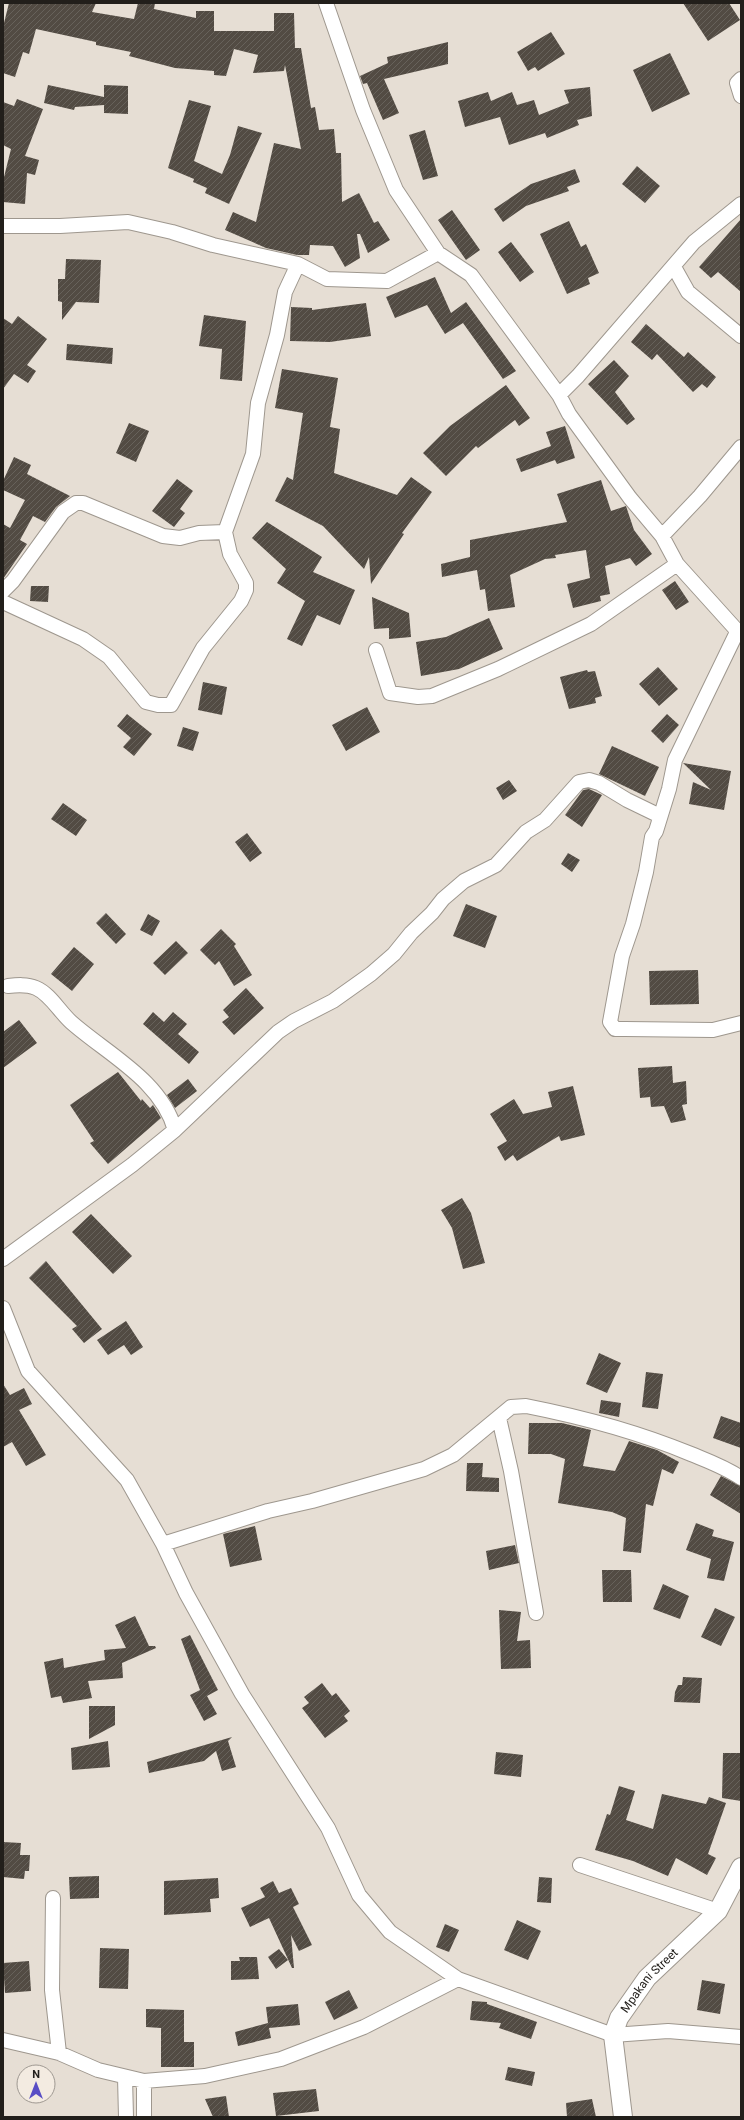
<svg xmlns="http://www.w3.org/2000/svg" width="744" height="2120" font-family="Roboto,sans-serif">
<style>
.building{fill:url(#building-hatch)}
.lines{fill:none;stroke-linecap:round;stroke-linejoin:round}
.minor-casing{stroke:#9e978e;stroke-width:16}
.tertiary-casing{stroke:#9e978e;stroke-width:20}
.minor{stroke:#fff;stroke-width:14}
.tertiary{stroke:#fff;stroke-width:18}
.labels{text-anchor:middle;dominant-baseline:central;stroke-width:4;stroke-linejoin:round;paint-order:stroke}
.street-label{font-size:12px;fill:#221f1b;stroke:#f3ebe1}
</style>
<defs>
<pattern id="building-hatch" width="6" height="6" patternUnits="userSpaceOnUse"><rect width="6" height="6" fill="#524b43"/><path d="M-1 1l2-2M0 6l6-6M5 7l2-2" fill="none" stroke="#67625b"/></pattern>
</defs>
<rect width="100%" height="100%" fill="#e6ded4"/>
<!-- building -->
<path class="building" d="M9,3H96L92,12L134,19L138,3H155L154,9L196,18V11H214V31H274V13H294L295,48H301L311,108L315,107L319,130L334,129L336,153H341L342,202L359,193L374,223L378,221L390,240L368,253L360,234H357L360,258L345,267L333,246L310,245L309,255H297L266,248L225,230L233,212L256,222L274,143L301,149L285,65L284,71L253,73L258,55L234,49L226,76L214,75V71L175,68L129,56L131,52L96,45V42L36,29L29,54L23,52L15,77L3,73V27Z
M683,3H729L740,20L708,41Z
M551,32L565,54L538,71L535,67L528,71L517,52Z
M448,42V64L384,79L399,113L383,120L367,83L363,84L360,76L388,63L387,57Z
M670,53L690,94L652,112L633,70Z
M48,85L104,97V85L128,86V114L104,113V105L75,107L74,110L44,103Z
M590,87L592,116L577,120L579,125L547,138L545,133L509,145L500,117L465,127L458,101L488,92L491,101L512,92L517,105L534,100L539,115L569,103L564,90Z
M17,99L43,109L25,156L39,160L35,175L27,173L25,204L3,202V181L11,149L3,145V102L14,106Z
M189,100L211,106L194,161L222,174L230,155L238,126L262,133L229,204L205,193L207,188L193,182L194,179L168,168Z
M425,130L438,176L423,180L409,135Z
M637,166L660,186L645,203L622,184Z
M575,169L580,182L567,187L569,191L526,206L503,222L494,209L531,184Z
M452,210L480,250L466,260L438,220Z
M741,219V292L718,272L711,278L699,267Z
M569,221L581,247L586,244L599,273L588,278L590,284L567,294L540,234Z
M511,242L534,272L520,282L498,252Z
M66,259L101,260L99,303L76,302L62,320V302L58,301V279H65Z
M435,277L451,313L466,302L516,371L503,379L463,323L445,334L427,305L395,318L386,297Z
M366,303L371,336L330,342L290,341L291,307L312,308V310Z
M204,315L246,321L242,381L220,379L222,349L199,346Z
M18,316L47,339L27,365L36,371L28,383L14,374L3,389V318L12,324Z
M646,324L684,357L688,352L716,377L707,388L702,384L693,392L657,354L652,360L631,342Z
M67,344L113,348L112,364L66,360Z
M614,360L629,376L615,392L635,419L627,425L588,384Z
M282,369L338,378L330,427L340,429L334,473L397,495L411,477L432,492L402,533L404,534L371,584L369,557L364,569L323,526L275,501L287,477L293,480L303,413L275,408Z
M506,385L530,418L519,426L515,420L478,448L476,446L446,476L423,453L450,426Z
M129,423L149,431L136,462L116,453Z
M565,426L575,458L557,464L555,460L521,472L516,459L551,446L546,432Z
M14,457L31,465L27,474L70,496L56,507L45,522L33,516L20,540L27,544L3,579V524L10,528L25,500L3,490V481Z
M177,479L193,491L180,509L185,513L174,527L152,511Z
M601,480L611,511L626,506L634,530L652,554L636,566L630,558L605,566L610,594L600,596L601,601L573,608L567,584L590,578L586,550L555,555L556,558L545,559L510,575L515,607L488,611L485,589L480,590L477,570L442,577L441,564L470,557V540L567,522L557,494Z
M267,522L322,557L313,572L355,590L340,625L317,615L302,646L287,639L305,601L277,583L286,569L252,538Z
M675,581L689,602L676,610L662,590Z
M31,586H49L48,602L30,601Z
M372,597L409,613L411,637L389,639V628L374,629Z
M489,618L503,649L459,669L421,676L416,642L446,637Z
M658,667L678,689L659,706L639,684Z
M587,670L588,672L595,671L602,696L595,698L596,703L569,709L560,677Z
M203,682L227,687L222,715L198,710Z
M367,707L380,732L346,751L332,725Z
M127,714L152,734L134,756L123,747L131,738L117,726Z
M667,714L679,725L663,743L651,731Z
M183,727L199,732L193,751L177,746Z
M612,746L659,767L645,796L599,774Z
M683,763L731,771L724,810L689,804L693,782L711,790Z
M509,780L517,791L503,800L496,788Z
M589,789L602,795L582,827L565,815L583,790Z
M63,803L87,820L76,836L51,819Z
M247,833L262,853L250,862L235,842Z
M568,853L580,860L572,872L561,864Z
M466,904L497,916L485,948L453,936Z
M106,913L126,934L116,944L96,923Z
M148,914L160,921L152,936L140,930Z
M221,929L236,944L234,946L252,975L234,986L219,961L215,965L200,950Z
M176,941L188,953L165,975L153,963Z
M74,947L94,964L72,991L51,974Z
M698,970L699,1004L650,1005L649,971Z
M246,988L264,1008L234,1035L222,1022L229,1017L223,1010Z
M153,1012L164,1022L173,1012L187,1024L178,1034L199,1052L189,1064L143,1024Z
M19,1020L37,1043L3,1068V1032Z
M672,1066L673,1083L686,1081L687,1104L682,1105L686,1120L671,1123L664,1106L651,1107L650,1097L640,1098L638,1068Z
M118,1072L141,1101L142,1099L150,1108L153,1105L161,1118L108,1164L90,1143L94,1141L70,1105Z
M188,1079L197,1091L175,1108L167,1095Z
M573,1086L585,1135L561,1141L559,1136L517,1161L513,1155L505,1161L497,1147L507,1141L490,1114L514,1099L523,1114L552,1107L548,1092Z
M462,1198L471,1213L485,1263L463,1269L452,1228L441,1210Z
M91,1214L132,1256L113,1274L72,1232Z
M46,1261L102,1329L84,1343L72,1329L77,1326L29,1278Z
M126,1321L143,1347L131,1355L124,1345L108,1355L97,1340Z
M599,1353L621,1363L607,1393L586,1384Z
M646,1372L663,1374L658,1409L642,1407Z
M3,1384L10,1395L24,1388L32,1404L19,1410L46,1455L26,1466L12,1442L3,1447Z
M601,1400L621,1403L619,1417L599,1413Z
M721,1416L741,1423V1448L713,1438Z
M529,1423H562L591,1430L583,1466L615,1471L629,1441L657,1450L679,1462L673,1474L662,1469L653,1506L646,1504L641,1553L623,1551L626,1518L612,1512L558,1503L565,1459L551,1454H528Z
M467,1463H483L482,1477L499,1478V1492L466,1491Z
M721,1476L741,1486V1514L710,1495Z
M696,1523L714,1530L712,1536L734,1542L724,1581L707,1578L711,1559L686,1550Z
M255,1526L262,1560L230,1567L223,1534Z
M515,1545L519,1563L489,1570L486,1551Z
M602,1570H631L632,1602H603Z
M663,1584L689,1596L680,1619L653,1609Z
M715,1608L735,1617L721,1646L701,1637Z
M499,1610L521,1612L517,1641L530,1640L531,1668L501,1669Z
M135,1616L149,1646H155L156,1648L122,1663L123,1678L88,1681L92,1698L63,1703L61,1696L51,1698L44,1662L63,1658L64,1668L105,1660L104,1650L126,1648L115,1625Z
M190,1635L218,1690L207,1696L217,1714L204,1721L190,1695L200,1690L181,1639Z
M683,1677L702,1678L700,1703L674,1702L675,1692L678,1685H682Z
M322,1683L332,1696L336,1693L350,1711L344,1716L348,1721L325,1738L302,1708L309,1703L304,1697Z
M89,1706H115V1725L89,1739Z
M232,1737L228,1741L236,1767L222,1771L216,1751L204,1761L149,1773L147,1762Z
M108,1741L110,1767L72,1770L71,1748Z
M496,1752L523,1755L521,1777L494,1774Z
M723,1753H741V1801L722,1798Z
M619,1786L635,1791L626,1820L653,1829L662,1794L706,1804L709,1797L726,1803L708,1854L716,1858L707,1875L676,1858L668,1876L633,1861L595,1850L607,1814L610,1815Z
M3,1842L21,1843L20,1855H30L29,1871H25L24,1879L3,1877Z
M99,1876V1898L70,1899L69,1877Z
M539,1877L552,1878L551,1903L537,1902Z
M218,1878L219,1898L210,1899L211,1912L164,1915V1881Z
M273,1881L279,1893L291,1888L299,1904L293,1907L312,1945L299,1951L291,1935L294,1968H292L269,1918L250,1927L241,1908L265,1897L260,1888Z
M517,1920L541,1931L528,1960L504,1950Z
M445,1924L459,1930L449,1952L436,1947Z
M100,1948L129,1949L128,1989L99,1988Z
M279,1949L288,1960L276,1969L268,1957Z
M239,1957H257L259,1979L231,1980V1961H240Z
M29,1961L31,1991L5,1993L3,1963Z
M702,1980L725,1984L720,2014L697,2010Z
M349,1990L358,2008L334,2020L325,2002Z
M472,2001L487,2002V2004L537,2022L531,2039L499,2028L501,2023L470,2020Z
M298,2004L300,2025L269,2028L271,2038L238,2046L235,2032L268,2023L266,2007Z
M146,2009L184,2010V2042H194V2067H161V2028L146,2027Z
M508,2067L535,2072L532,2086L505,2080Z
M316,2089L319,2111L276,2116L273,2093Z
M226,2096L229,2117H213L205,2099Z
M592,2099L596,2117H567L566,2103Z"/>
<g class="lines">
<!-- minor casing -->
<g class="minor-casing">
<path id="minor" d="M326,3L363,110L396,190L438,253L471,275L559,395L569,414L630,498L662,536L677,564L741,635
M741,79L737,83L741,96
M3,226H60L128,222L172,232L213,245L298,264L327,279L387,281L438,253
M674,267L688,292L741,336
M559,395L578,376L694,242L741,204
M662,536L700,496L741,447
M3,591L13,581L63,512L76,503H83L163,536L180,538L199,533L225,532L253,454L258,403L277,335L285,292L298,264
M3,602L83,639L109,657L146,702L158,705H171L203,648L241,601L246,590V583L230,554L225,532
M737,632L675,760L669,789L656,831L652,837L646,872L633,924L622,956L610,1022L615,1029H625L713,1030L741,1023
M376,650L390,693L418,697L432,696L498,669L591,624L677,564
M175,1130L278,1032L294,1021L333,1001L371,974L394,954L411,933L432,913L443,899L464,881L496,865L526,832L545,820L579,782L589,780L599,783L627,800L660,816
M3,1259L132,1165L175,1130C161,1080 107,1054 71,1022C59,1011 50,994 36,988C27,984 17,985 8,986
M3,1308L28,1371L127,1480L163,1544L186,1593L242,1694L328,1828L359,1895L390,1932L458,1979L613,2035L668,2031L741,2037
M499,1418L511,1471L536,1613
M163,1544L268,1511L312,1501L424,1469L453,1455L511,1407L526,1406C582,1417 638,1432 691,1454C708,1461 725,1467 741,1478
M580,1865L718,1911
M53,1898L52,1990L59,2053
M3,2040L59,2053L98,2070L144,2081L205,2076L281,2059L364,2027L458,1979
M125,2077L126,2117
M144,2081V2117"/>
</g>
<!-- tertiary casing -->
<g class="tertiary-casing">
<g id="tertiary">
<path id="s1" d="M623,2117L613,2035L619,2018L647,1978L718,1911L741,1867"/>
</g>
</g>
<!-- minor -->
<use href="#minor" class="minor"/>
<!-- tertiary -->
<use href="#tertiary" class="tertiary"/>
</g>
<g class="labels">
<!-- street labels -->
<g class="street-label">
<text stroke="none"><textPath href="#s1" startOffset="149">Mpakani Street</textPath></text>
</g>
</g>
<!-- border -->
<rect width="744" height="2120" fill="none" stroke="#221f1b" stroke-width="8"/>
<!-- north arrow -->
<g transform="translate(36 2084)"><circle r="19" fill="#f3ebe1" stroke="#9f9992"/>
<path d="M0-3L7 15L0 10L-7 15Z" fill="#584dc5"/>
<text y="-6" font-size="11" font-weight="bold" text-anchor="middle" fill="#221f1b">N</text>
</g>
</svg>
